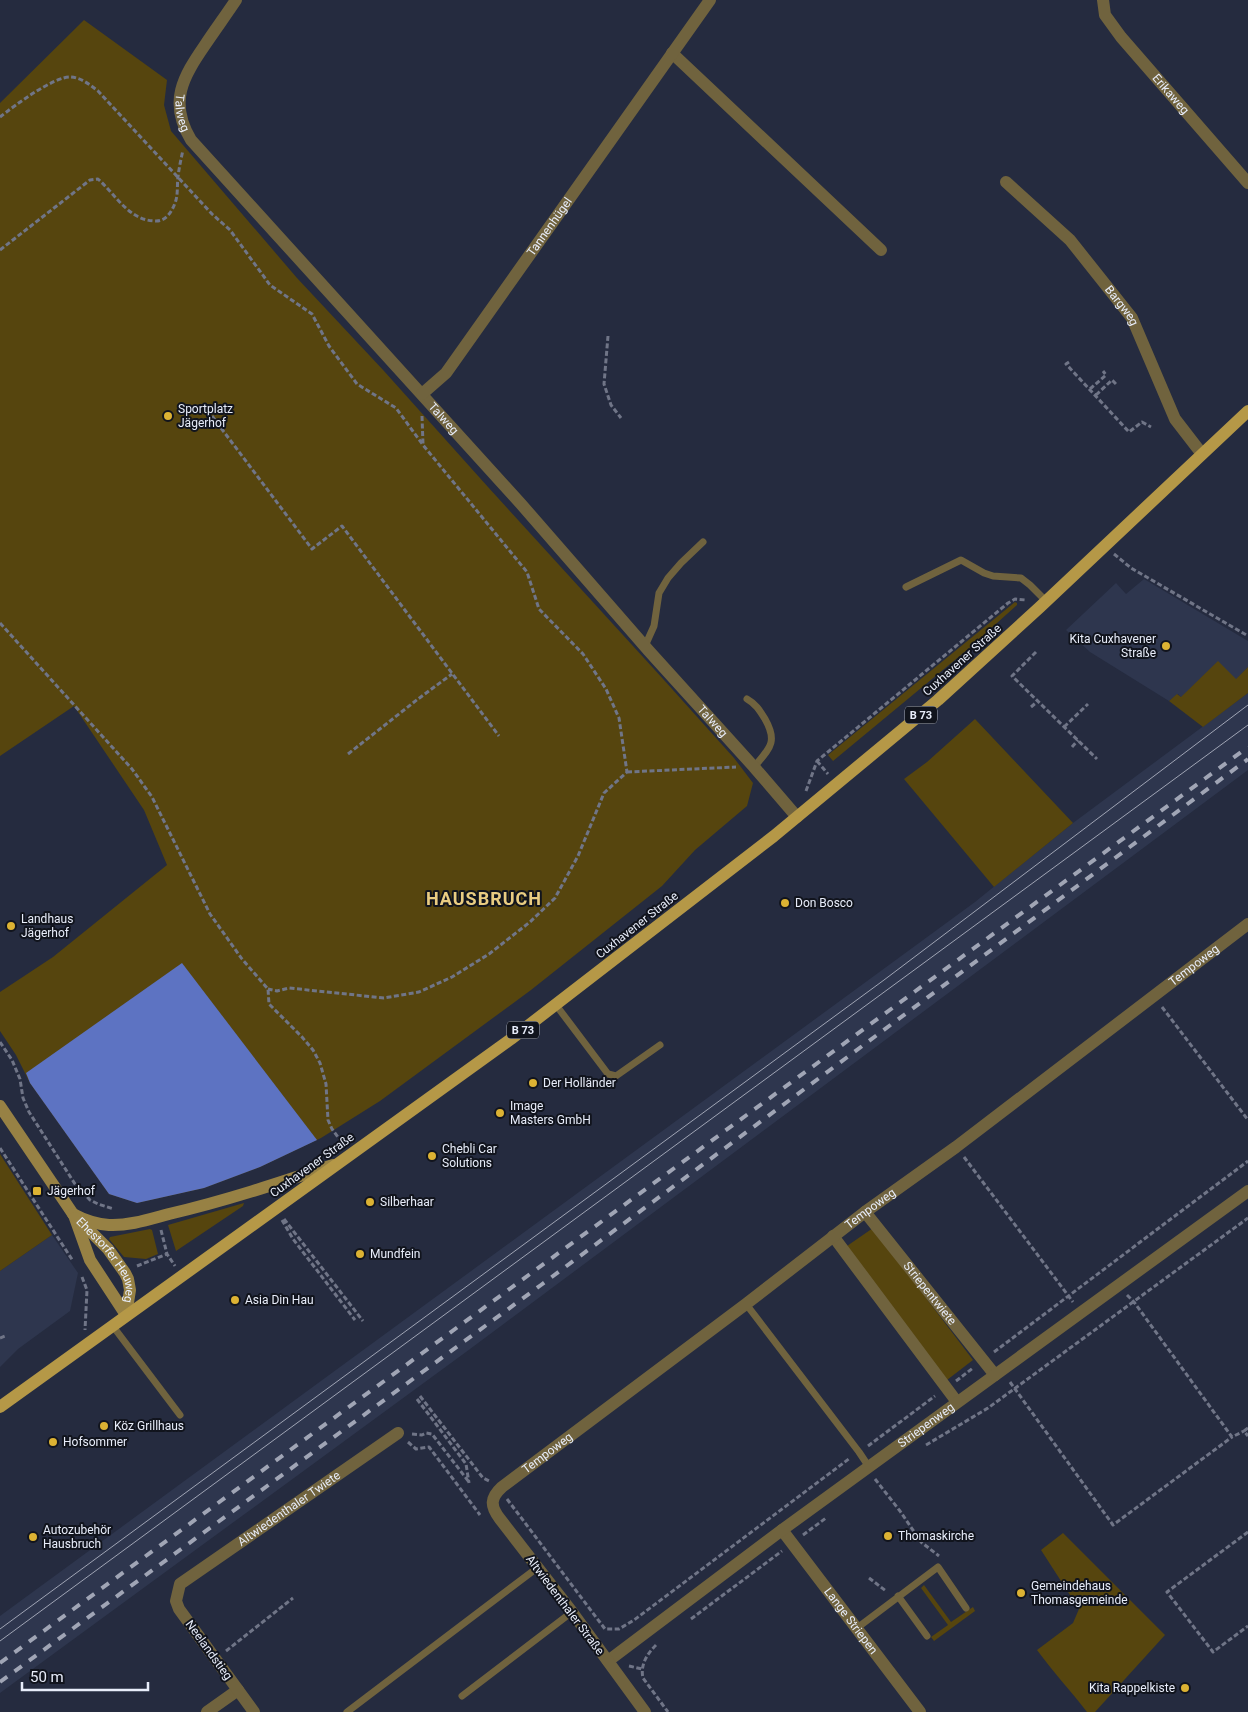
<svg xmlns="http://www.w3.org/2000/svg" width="1248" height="1712" font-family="Roboto,sans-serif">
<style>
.built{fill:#2e364e}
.green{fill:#56450e}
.water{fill:#5d73c2}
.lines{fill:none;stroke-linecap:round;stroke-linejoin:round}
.path{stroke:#707587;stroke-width:3;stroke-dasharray:5 2.5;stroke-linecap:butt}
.lane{stroke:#70633e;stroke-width:7}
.street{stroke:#70633e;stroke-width:12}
.secondary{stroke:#978144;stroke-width:12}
.primary{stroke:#b59847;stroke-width:12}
.tram{stroke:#a0a5b5;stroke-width:1}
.rail{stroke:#a0a5b5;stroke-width:4;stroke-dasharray:9 9;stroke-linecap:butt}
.poi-dot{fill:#dcb233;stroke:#11141d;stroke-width:2}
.labels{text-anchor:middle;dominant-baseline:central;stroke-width:4;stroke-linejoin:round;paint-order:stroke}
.shield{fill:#11141d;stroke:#a8acb8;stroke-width:1}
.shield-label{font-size:11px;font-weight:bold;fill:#e8edfa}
.street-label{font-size:12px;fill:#e8edfa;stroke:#11141d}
.poi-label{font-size:12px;fill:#e8edfa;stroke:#11141d;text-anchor:start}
.district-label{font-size:18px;font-weight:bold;letter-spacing:1px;fill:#e9cc81;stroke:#11141d}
</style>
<rect width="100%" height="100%" fill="#252b3f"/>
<!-- built -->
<path class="built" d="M1144,579L1248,641V667L1200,717L1178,694L1169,701L1090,652L1066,630L1116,583L1126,594Z
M1248,693V770L466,1352L0,1693V1616L975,902L1073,823Z
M52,1235L78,1273L70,1311L18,1349L0,1367V1271Z"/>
<!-- green -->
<path class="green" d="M84,20L167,80L164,105L171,131L297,278L384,371L488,487L664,680L734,758L753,783L747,806L695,850L662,886L531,990L380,1101L321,1138L260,1167L204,1188L137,1203L109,1194L30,1083L16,1055L0,1031V992L53,957L167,865L144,810L74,706L0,756V103Z
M1015,602L1017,603V605L967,650L833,761L828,755Z
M1218,661L1236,679L1248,667V693L1203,727L1169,701L1177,694L1181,697Z
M975,719L1073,823L994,887L904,779L927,762Z
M0,1154L52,1235L0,1271Z
M244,1203L243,1206L176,1251L168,1225Z
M873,1228L973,1360L947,1380L847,1246Z
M150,1229L152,1230L158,1254L146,1259L124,1257L109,1239L110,1237Z
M1063,1533L1165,1635L1095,1712H1087C1071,1691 1053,1672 1037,1650L1073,1623L1079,1609L1041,1550Z
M924,1585L951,1622L973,1607L975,1611L934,1641L931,1637L948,1625L921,1588Z"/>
<!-- water -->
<path class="water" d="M182,963L317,1140L260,1167L204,1188L137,1203L109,1194L30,1083L26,1073Z"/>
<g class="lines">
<!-- path -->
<path class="path" d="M0,117C14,106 54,76 71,77C82,78 90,85 98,91L212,214L230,230L270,285L312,314L329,346L357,384L396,408L423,445L527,572L539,609L583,654L606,689L619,718L627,772L604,793L578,856L555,898L530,922L489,954L452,977L419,992L384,998L289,988L277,991L268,989
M0,250L90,180L98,179C116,195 129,221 156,221C167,221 173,210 176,200C178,193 177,184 178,177C179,168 181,159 183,150
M608,336L604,384L611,405L621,418
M1069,362L1066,364L1129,432L1142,422L1151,427
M1090,389L1106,375L1103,371
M1096,395L1112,380L1117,385
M212,416L312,549L342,526L499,736
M422,416L423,444
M1114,554L1131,568L1248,636
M0,623L132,769L152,797L210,914L242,959L268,989L269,1004L302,1037L313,1050L320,1063L326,1084L328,1120L332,1129L343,1144
M1036,652L1012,676L1097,759
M1031,707L1038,701
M1064,727L1088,704
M1072,747L1078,740
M348,754L418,699L452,674
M817,761L828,774
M627,772L736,767
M806,791L817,761L1008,603L1015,599L1026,600
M1162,1007L1248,1120
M0,1042L12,1060L20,1079L23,1098L29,1112L75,1184L90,1200L98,1204L114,1209
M0,1148L73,1261
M964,1157L1073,1302
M284,1219L363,1321
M282,1220L293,1239L355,1320
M161,1230L167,1254L175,1266
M137,1266L167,1254
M82,1277L87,1290L85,1330
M1127,1295L1134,1302L1232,1437L1244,1431
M0,1338L5,1336
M994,1352L1248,1161
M956,1381L973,1368
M1010,1382L1113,1525L1232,1437
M420,1396L470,1461L483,1478L489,1481
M417,1399L466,1464L469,1483
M1248,1428L1244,1431L1248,1436
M412,1434L422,1435L426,1433L432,1434L469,1482
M408,1442L416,1449L429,1447L480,1515
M926,1445L988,1408L1248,1218
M868,1446L935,1396
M875,1479L900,1511L921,1542L939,1556
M507,1499L605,1629H619L634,1620L850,1458
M1248,1532L1167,1592L1213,1652L1248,1626
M803,1535L826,1518
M869,1578L886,1591
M691,1619L782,1551
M656,1645C647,1654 640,1665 643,1678L668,1712
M226,1651L293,1598
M629,1666L642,1669"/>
<!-- lane -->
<path class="lane" d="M906,587L961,560L984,573L993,576L1021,578L1030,585L1046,601
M645,646L654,626L659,593L668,578L681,563L703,542
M747,699C756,704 760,711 765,719C778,742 770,748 754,767
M556,1005L608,1074L616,1076L660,1045
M746,1304L859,1452L869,1467
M112,1325L180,1415
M898,1596L927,1636
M857,1628L938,1567L966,1608
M462,1696L572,1612
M347,1712L537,1568"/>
<!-- street -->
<g class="street">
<path id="s1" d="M236,0C226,15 215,30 205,45C183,77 168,102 191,140L521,504L649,651L754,767L797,817"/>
<path id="s2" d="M1103,0L1105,15L1121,37L1248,183"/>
<path d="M672,53L881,250"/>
<path id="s3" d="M1006,182L1070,240L1132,318L1175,419L1202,454"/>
<path id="s4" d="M422,394L446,373L710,0"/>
<path id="s5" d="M865,1212L995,1375"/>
<path d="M833,1236L957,1402"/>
<path id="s6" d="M782,1530L920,1712"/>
<path id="s7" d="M608,1661L782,1530L1248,1191"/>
<path d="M207,1712L238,1690"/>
<path id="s8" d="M254,1712L179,1609L176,1601L180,1584L398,1433"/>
<path id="s9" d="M645,1712L572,1612L500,1519C490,1506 490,1498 502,1487L746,1304L865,1212L956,1147L1248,924"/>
</g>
<!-- secondary -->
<g class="secondary">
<path id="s10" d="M0,1106L73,1214L108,1249L125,1273L128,1279L130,1290L126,1315"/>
<path d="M73,1214C84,1220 96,1224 109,1225C129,1226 150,1219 169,1214C225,1201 279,1183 333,1165"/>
<path d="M75,1218L90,1260L126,1315"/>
</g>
<!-- primary -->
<path class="primary" d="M0,1407L511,1039L774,836L938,700L1040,607L1248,411"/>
<!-- tram -->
<path class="tram" d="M0,1629L884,980L1248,705
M0,1641L1248,725"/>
<!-- rail -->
<path class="rail" d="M0,1663L1248,747
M0,1682L541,1285L1248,759"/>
</g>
<!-- markers -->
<g class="poi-dot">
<circle cx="168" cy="416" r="5"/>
<circle cx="1166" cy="646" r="5"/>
<circle cx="785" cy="903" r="5"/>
<circle cx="11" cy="926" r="5"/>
<circle cx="533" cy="1083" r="5"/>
<circle cx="500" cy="1113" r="5"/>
<circle cx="432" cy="1156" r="5"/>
<rect x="32" y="1186" width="10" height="10" rx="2.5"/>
<circle cx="370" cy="1202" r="5"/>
<circle cx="360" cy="1254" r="5"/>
<circle cx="235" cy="1300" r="5"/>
<circle cx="104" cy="1426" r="5"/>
<circle cx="53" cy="1442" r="5"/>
<circle cx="888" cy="1536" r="5"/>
<circle cx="33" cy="1537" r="5"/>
<circle cx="1021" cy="1593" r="5"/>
<circle cx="1185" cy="1688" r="5"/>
</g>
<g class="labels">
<!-- shield labels -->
<g class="shield">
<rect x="905" y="706.5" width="32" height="17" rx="4"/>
<rect x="507" y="1021.5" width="32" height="17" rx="4"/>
</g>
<g class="shield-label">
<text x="921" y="715">B 73</text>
<text x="523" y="1030">B 73</text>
</g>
<!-- street labels -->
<g class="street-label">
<text stroke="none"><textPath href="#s2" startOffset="118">Erikaweg</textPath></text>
<text stroke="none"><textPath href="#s1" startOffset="129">Talweg</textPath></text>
<text stroke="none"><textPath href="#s4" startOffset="211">Tannenhügel</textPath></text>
<text stroke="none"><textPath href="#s3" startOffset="170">Bargweg</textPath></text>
<text stroke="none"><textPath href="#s1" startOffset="534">Talweg</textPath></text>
<text transform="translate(962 660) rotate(-42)">Cuxhavener Straße</text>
<text stroke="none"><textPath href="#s1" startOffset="939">Talweg</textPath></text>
<text transform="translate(637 925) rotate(-38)">Cuxhavener Straße</text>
<text stroke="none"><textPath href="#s9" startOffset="1145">Tempoweg</textPath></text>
<text transform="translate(312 1165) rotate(-36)">Cuxhavener Straße</text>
<text stroke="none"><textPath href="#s9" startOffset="740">Tempoweg</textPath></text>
<text stroke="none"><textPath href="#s10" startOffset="189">Ehestorfer Heuweg</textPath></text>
<text stroke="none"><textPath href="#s5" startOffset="104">Striepentwiete</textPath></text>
<text stroke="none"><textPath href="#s7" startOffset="396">Striepenweg</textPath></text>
<text stroke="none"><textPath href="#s9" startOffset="335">Tempoweg</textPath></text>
<text stroke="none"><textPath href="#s8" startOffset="286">Altwiedenthaler Twiete</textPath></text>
<text transform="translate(565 1605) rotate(53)">Altwiedenthaler Straße</text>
<text stroke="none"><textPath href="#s6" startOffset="114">Lange Striepen</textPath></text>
<text transform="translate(209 1650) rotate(54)">Neelandstieg</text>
</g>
<!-- poi labels -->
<g class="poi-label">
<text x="178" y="409">Sportplatz<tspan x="178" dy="14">Jägerhof</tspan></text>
<text x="1156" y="639" text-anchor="end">Kita Cuxhavener<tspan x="1156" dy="14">Straße</tspan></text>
<text x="795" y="903">Don Bosco</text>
<text x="21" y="919">Landhaus<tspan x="21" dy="14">Jägerhof</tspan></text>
<text x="543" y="1083">Der Holländer</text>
<text x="510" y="1106">Image<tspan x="510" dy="14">Masters GmbH</tspan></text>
<text x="442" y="1149">Chebli Car<tspan x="442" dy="14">Solutions</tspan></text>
<text x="47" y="1191">Jägerhof</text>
<text x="380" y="1202">Silberhaar</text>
<text x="370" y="1254">Mundfein</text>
<text x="245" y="1300">Asia Din Hau</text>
<text x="114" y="1426">Köz Grillhaus</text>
<text x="63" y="1442">Hofsommer</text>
<text x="43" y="1530">Autozubehör<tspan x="43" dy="14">Hausbruch</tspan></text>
<text x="898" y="1536">Thomaskirche</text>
<text x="1031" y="1586">Gemeindehaus<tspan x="1031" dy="14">Thomasgemeinde</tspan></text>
<text x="1175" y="1688" text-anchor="end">Kita Rappelkiste</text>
</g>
<!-- district labels -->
<g class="district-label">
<text x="484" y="898">HAUSBRUCH</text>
</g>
</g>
<!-- scale -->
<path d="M22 1682v8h126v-8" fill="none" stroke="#e8edfa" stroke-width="2.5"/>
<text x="30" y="1682" font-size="15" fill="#e8edfa" stroke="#11141d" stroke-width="4" paint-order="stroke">50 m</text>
</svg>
